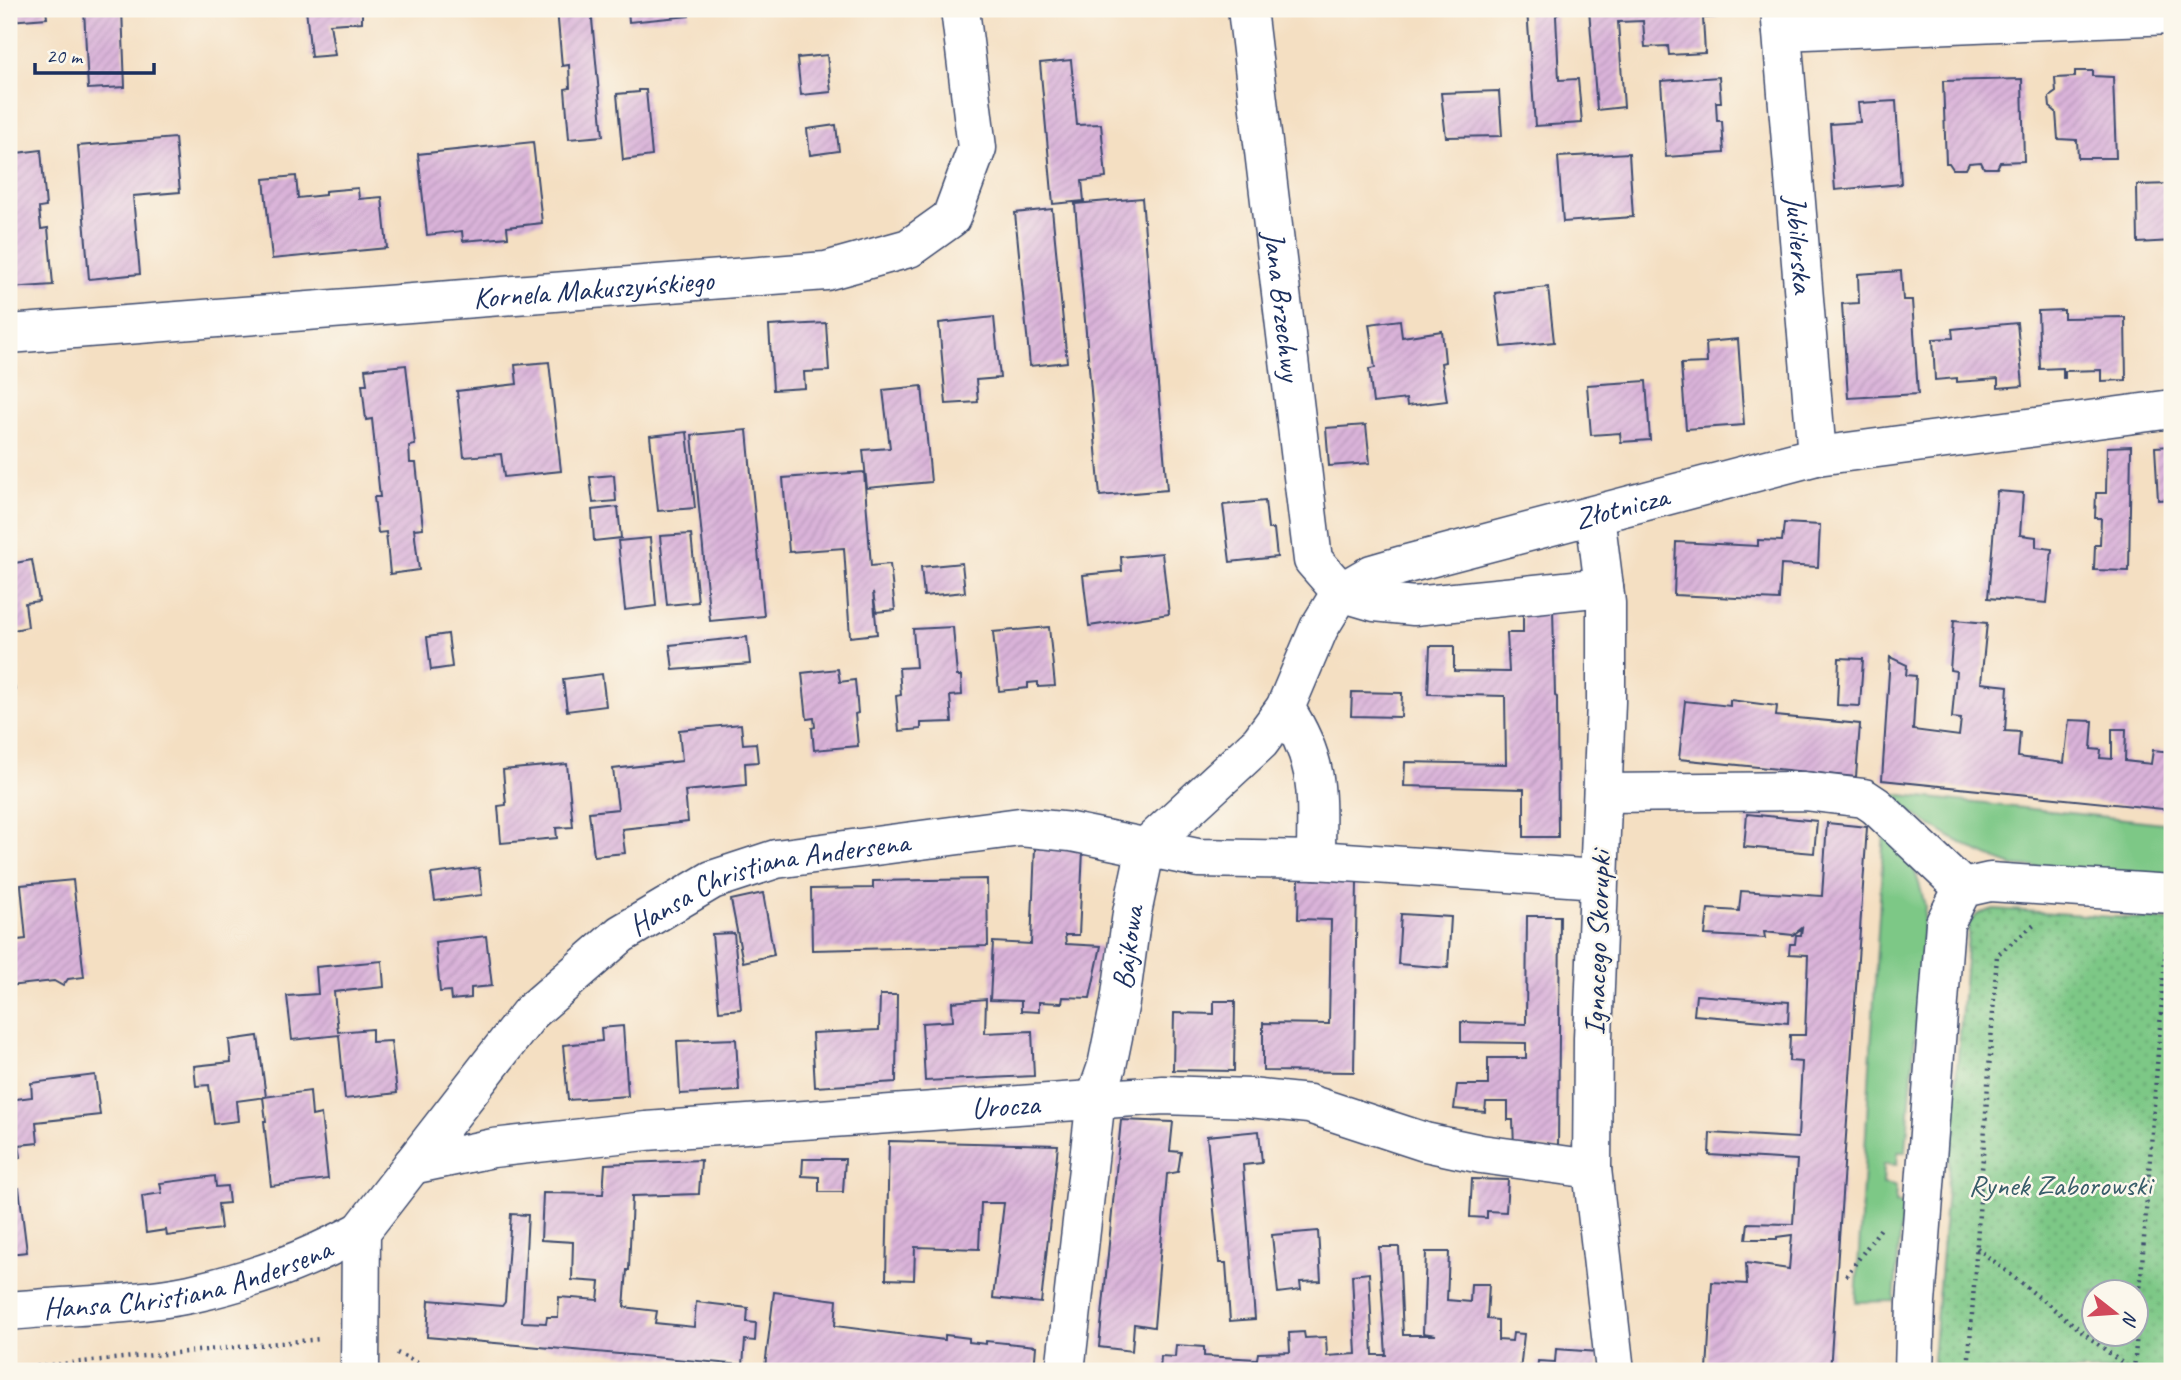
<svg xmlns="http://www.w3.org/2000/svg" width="2181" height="1380" font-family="Caveat,sans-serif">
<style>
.green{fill:#7dc886;stroke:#4c7c72;stroke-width:2}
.park{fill:url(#park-dots);stroke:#4c7c72;stroke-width:2;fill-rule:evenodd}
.building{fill:url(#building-hatch)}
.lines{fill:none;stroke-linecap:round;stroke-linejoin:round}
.minor-casing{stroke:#3c496d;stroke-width:41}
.path{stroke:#3c496d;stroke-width:4.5;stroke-dasharray:2 5;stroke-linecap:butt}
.minor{stroke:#fff;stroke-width:38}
.labels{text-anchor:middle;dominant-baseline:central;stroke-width:5;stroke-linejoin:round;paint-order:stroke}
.street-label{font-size:30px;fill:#1b2f5e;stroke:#fbf7ec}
.park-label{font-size:30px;fill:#385d6a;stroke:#fbf7ec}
</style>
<defs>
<pattern id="park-dots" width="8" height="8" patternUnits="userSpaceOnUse" patternTransform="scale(1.75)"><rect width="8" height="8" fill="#7dc886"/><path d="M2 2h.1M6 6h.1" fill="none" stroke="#66a371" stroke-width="1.8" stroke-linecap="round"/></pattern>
<pattern id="building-hatch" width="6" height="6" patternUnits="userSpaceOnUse" patternTransform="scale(1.75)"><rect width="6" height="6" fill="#dab3d9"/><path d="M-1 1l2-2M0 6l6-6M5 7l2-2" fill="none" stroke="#ba9abd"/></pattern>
</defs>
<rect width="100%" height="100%" fill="#fbf7ec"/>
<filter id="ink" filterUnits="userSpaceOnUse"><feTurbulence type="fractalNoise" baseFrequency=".0143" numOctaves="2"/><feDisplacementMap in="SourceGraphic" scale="14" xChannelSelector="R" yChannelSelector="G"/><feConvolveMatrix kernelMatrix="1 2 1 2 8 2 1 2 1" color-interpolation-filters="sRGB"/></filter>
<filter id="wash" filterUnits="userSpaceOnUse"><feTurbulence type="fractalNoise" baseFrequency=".00686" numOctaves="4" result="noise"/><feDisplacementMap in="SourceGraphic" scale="28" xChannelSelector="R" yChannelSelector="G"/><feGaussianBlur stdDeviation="1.57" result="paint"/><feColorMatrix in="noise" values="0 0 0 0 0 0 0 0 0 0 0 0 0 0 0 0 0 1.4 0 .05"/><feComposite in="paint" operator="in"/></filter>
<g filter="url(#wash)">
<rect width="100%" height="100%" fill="#f4dfc2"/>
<!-- green -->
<path class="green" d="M1883,793L2172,824V876L2013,866C1965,850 1924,821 1883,793Z
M1884,830C1911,859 1916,867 1925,906L1906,1152H1898L1897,1165L1884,1164L1883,1184L1896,1186L1895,1203L1903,1204L1894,1301L1856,1302Z"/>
<!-- park -->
<path class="park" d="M1994,909L2172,921V1317L2168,1371H1932L1969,923L1978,914ZM2094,1292H2136V1334H2094Z"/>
<g id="blocks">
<!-- building -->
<path class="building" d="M9,9H46L47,18L9,21Z
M84,9H122L125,87L88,89Z
M306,9H362V22L330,24L335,55L311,57Z
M557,9H591L603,136L569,139L565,89L570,88L569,65L562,66Z
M628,9H689V16L629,22Z
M1527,9H1562L1556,16L1559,80L1578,79L1582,123L1535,126Z
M1589,9H1716L1717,17L1703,18L1705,53L1669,55L1668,46L1645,47L1643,21L1618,22L1624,107L1597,110Z
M827,55L831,92L801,95L797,58Z
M1071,60L1077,125L1101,124L1106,178L1082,181L1084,201L1053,204L1040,63Z
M2075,71H2093V76L2113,77L2116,158H2078L2077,140L2058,139L2056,112L2050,107L2049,97L2056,92L2055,78L2075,77Z
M1719,77L1721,102H1716L1717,121H1722L1724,153L1666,157L1661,81Z
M2022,79L2024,161L2000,162L1997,168H1984L1981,162L1969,163L1966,169H1953L1949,163H1946L1943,81Z
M639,90H646L652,156L623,160L617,94L639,92Z
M1499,91L1502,136L1446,137L1441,93Z
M1896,101L1901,184L1835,190L1830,124L1860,122L1858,103Z
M836,125L839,151L810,155L807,129Z
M175,138L180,192L133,196L140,274L89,279L78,146Z
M533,142L542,223L507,227L508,237L486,239L463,241L462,231L427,235L418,154Z
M41,150L46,207L39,208L41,229L48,228L53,285L9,288V154Z
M1629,153L1633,217L1563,222L1558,157Z
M296,176L298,198L325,195V191L358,188L359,199L382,197L387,248L272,259L264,179Z
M2172,184V241L2138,243L2137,185Z
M1142,198L1167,490L1100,496L1075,204Z
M1052,209L1067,362L1030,366L1015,213Z
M1901,271L1903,300H1912L1918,394L1848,398L1842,304L1859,303L1858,274Z
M1548,287L1554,342L1502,347L1495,293Z
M2064,310V318L2125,317L2126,380L2101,381V370L2065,371V378H2063V368L2040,369L2038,311Z
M994,317L1000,378L976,380L978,402L946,404L939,323Z
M1400,320L1402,337L1442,331L1445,362L1441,363L1447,401L1407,406L1406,399L1373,403L1369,369L1375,368L1369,324Z
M826,323L829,371L804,372L805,388L773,390L769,326Z
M2017,323L2023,386L1998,388V379L1957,382V378L1935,380L1933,339L1953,338L1952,329Z
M1738,339L1744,425L1686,429L1681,364L1707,363L1706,342Z
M549,362L561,471L504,477L501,454L464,457L457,391L517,384L515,365Z
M406,365L415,445L409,446L410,463H416L423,528L414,529L419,570L390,574L386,532L378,533L374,497H380L372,419L366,420L362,384H367L365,369Z
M1646,381L1650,440L1621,442L1620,433L1591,435L1587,385Z
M922,386L931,482L867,488L863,450L890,448L883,390Z
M1366,425L1370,463L1329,466L1326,428Z
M747,430L764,616L710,621L692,435Z
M687,432L695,508L658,511L650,436Z
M2131,446L2129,571L2094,570L2095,545H2100L2101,518H2095L2096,493H2106L2107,447Z
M2172,446V499L2158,500L2155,447Z
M864,472L871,566L890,564L895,610L876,612L873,592L877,634L850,637L844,548L789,552L783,478Z
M614,475L616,501L593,503L590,477Z
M1997,491L2023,493L2020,535L2036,537V547L2052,549L2047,603L1988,598Z
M1265,501L1268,529H1274L1277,557L1230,562L1223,505Z
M618,507L621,538L594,541L592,510Z
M1784,523L1820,525L1818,567L1781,565L1779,600L1674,595L1676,542L1758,546V540L1782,541Z
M691,534L698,602L667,605L660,536Z
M650,538L656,606L625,610L618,541Z
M1162,553L1169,614L1089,626L1083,575L1122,571L1121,557Z
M32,560L39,601L25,603L28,627L9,631V564Z
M962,563L965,592L924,596L921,567Z
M1553,607L1555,696L1557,697L1558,837H1524V789L1404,786L1405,762L1506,764L1505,696L1428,694L1430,646H1454V671L1509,672L1507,633H1523V608Z
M1954,620L1987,623L1981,683L2008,686L2005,731L2020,732L2018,757L2064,763L2069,720L2093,721L2091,749L2101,750L2100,758L2112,759V729H2126L2125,761L2151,764L2153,750L2172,752V810L1882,780L1890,657L1907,665L1906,675L1916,676L1913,730L1959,736L1961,719L1952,718L1956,671L1950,670Z
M953,627L957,676H961L962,695L950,696L952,722L921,723V729L899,731L896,696L901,695L899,668L916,667L913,629Z
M1049,627L1055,686L1038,687V682L1028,683V688L999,691L993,632Z
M448,634L452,667L431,670L427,637Z
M747,637L750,664L673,670L670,645Z
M9,658L15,690L9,691Z
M1839,658L1863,659L1860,706L1837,705Z
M838,669L840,682L855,680L858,713L855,714L858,746L814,750L812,728L815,727L814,718L807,719L802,673Z
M602,674L606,706L567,711L563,679Z
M1352,692L1402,693L1401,717L1351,716Z
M1730,700L1777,706L1776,716L1860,724L1856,777L1679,759L1685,701L1730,706Z
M741,724L743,744L756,743L758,762L745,763L746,785L685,791L688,822L622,829L625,853L594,856L589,812L618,809L613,769L682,761L679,730Z
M567,764L573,827L556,828L557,838L501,843L498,806L506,805L503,770Z
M1747,814L1817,821L1814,853L1744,847Z
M1827,823L1867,827L1830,1371H1707L1712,1282L1747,1284L1746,1263L1789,1269L1792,1235L1777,1237V1239H1746L1748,1223L1793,1224L1797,1160L1709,1155L1710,1133L1798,1138L1802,1062L1789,1061L1790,1035H1805L1808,955L1789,954L1790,944H1795L1796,935H1801L1802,928L1793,935L1764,932L1765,938L1705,935L1708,909L1739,911L1741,891L1822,896Z
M1035,848L1083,850L1079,935H1065L1066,944L1101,946L1090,998L1063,997L1062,1003L1039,1002V1012L1021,1011V1001L990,1000L993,942L1031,944Z
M479,868L482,895L435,901L431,874Z
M1299,878L1357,880L1354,1072L1263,1071V1023L1329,1024L1331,920L1298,919Z
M987,879L988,946L812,950L811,889L873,888V881Z
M73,880L84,977L68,979L63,986L54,981L9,986V941L26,939L21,885Z
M763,893L774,955L743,962L731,900Z
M1401,914L1451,917L1448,968L1398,964Z
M1527,916H1560L1558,1149L1514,1146L1513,1120H1508V1102H1486L1485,1112L1454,1109L1457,1085H1488V1058H1526V1043L1461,1042V1022L1526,1024Z
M734,933L741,1009L719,1011L712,934Z
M486,936L492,986L471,988V998L451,1000L450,991L440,992L435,942Z
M382,961L384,987L334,992L338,1032L372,1029V1042L391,1041L397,1093L345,1099L339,1035L292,1040L287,996L318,994L316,967Z
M880,995H897L896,1082L815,1087L812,1033L879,1030Z
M1696,995L1789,1002L1788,1023L1694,1015Z
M986,999L985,1033L1032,1031L1034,1076L925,1081L922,1023L953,1021L952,1002Z
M1214,1001H1235L1234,1071L1173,1070L1174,1013L1214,1014Z
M623,1026L628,1096L568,1100L563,1045L602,1041L601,1028Z
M258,1036L266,1097L236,1101L238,1121L214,1124L209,1085L196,1086L194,1066L231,1062L229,1040Z
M736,1039L739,1091L680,1094L677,1041Z
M95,1075L100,1115L36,1122L38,1143L19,1145L21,1157L9,1159V1100L32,1097L31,1083Z
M310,1091L312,1116L321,1114L328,1179L271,1186L264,1121H266L263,1097Z
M1121,1120L1173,1122L1170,1151L1181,1152L1178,1172L1167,1174L1154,1327L1134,1324L1132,1351L1099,1347Z
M1259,1131L1262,1163L1243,1165L1255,1319L1230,1321L1226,1263H1219L1207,1136Z
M889,1141L1058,1145L1041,1303L993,1298L1004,1203H981L979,1249L915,1247L914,1280L886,1279Z
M803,1159H845L843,1192H819V1177L802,1176Z
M701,1160L699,1194L632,1196L629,1270H627L624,1307L657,1311L655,1323L694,1327L696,1302L748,1308L747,1322L756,1323L755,1341L745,1340L743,1365L427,1337L429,1300L502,1306L505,1302L511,1214L528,1215L522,1322L546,1323L547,1317H558L559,1297L598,1300L600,1282L572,1280L573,1242L541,1240L543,1193L603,1194L605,1164Z
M215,1176L216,1187L227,1186L229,1203L218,1204L221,1229L167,1236L166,1230L146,1233L142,1196L162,1193L160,1183Z
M1472,1179L1508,1180L1506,1212L1487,1211V1218L1470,1217Z
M19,1188L27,1252L9,1254V1189Z
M1318,1231L1321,1281L1300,1282L1301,1290L1278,1293L1272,1235Z
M1379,1247H1399L1403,1335H1436L1423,1333L1426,1252H1449L1447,1300L1470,1302L1471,1284H1489L1487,1319L1498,1320V1340L1512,1341L1513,1333L1524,1334L1520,1371H1160L1161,1356L1175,1357L1176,1345L1204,1347V1356L1257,1359L1258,1353L1290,1352L1289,1333L1304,1332L1305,1338L1326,1337L1327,1356L1356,1354L1352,1275L1369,1273L1373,1355H1386Z
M774,1292L837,1300L835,1326L945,1340V1335L969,1338V1342L986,1344V1341L1036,1346L1034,1371H797L765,1367Z
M1556,1349L1598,1352V1371H1537L1538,1361L1555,1362Z"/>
</g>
</g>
<g filter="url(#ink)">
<use href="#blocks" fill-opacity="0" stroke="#3c496d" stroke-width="2"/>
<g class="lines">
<!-- minor casing -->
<g class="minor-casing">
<g id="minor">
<path id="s1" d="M1247,9L1313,560L1341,592"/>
<path id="s2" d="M1780,9L1817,456"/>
<path d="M1782,31L2172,15"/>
<path id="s3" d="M9,334L826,271L909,248L951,218L977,148L960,9"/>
<path d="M1595,515L1606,603V702L1593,1038L1592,1169L1615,1371"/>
<path id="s4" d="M1341,592L1372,574L1403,565L1817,456L2172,409"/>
<path d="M1341,592L1375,602L1414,606L1604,587"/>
<path d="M1285,708C1322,765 1316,795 1316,860"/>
<path d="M1603,793L1804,791L1864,798L1876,806L1963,888"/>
<path id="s5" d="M412,1165L493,1148L646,1131L1163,1095L1250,1098L1309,1104L1425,1142L1481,1154L1592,1169"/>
<path id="s6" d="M9,1311C69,1305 131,1306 190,1294C253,1280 304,1261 361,1231"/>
<path id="s7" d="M360,1371L361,1231L530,1013L621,934L712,880L776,859L1020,827L1071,832L1198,858L1316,860L1598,879"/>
<path id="s8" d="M1065,1371L1096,1098L1107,1066L1120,1002L1132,913L1146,847L1260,742L1285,708L1319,628L1341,592"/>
<path d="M1914,1371L1916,1303L1945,923L1963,888L1990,882L2172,894"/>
</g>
</g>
<!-- path -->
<path class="path" d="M1977,1248L2132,1371
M1846,1276L1882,1227
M397,1353L429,1368L499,1371
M9,1369L321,1339
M1968,1371L1997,955L2034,925
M2134,1371L2167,933"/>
<!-- minor -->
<use href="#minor" class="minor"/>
</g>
</g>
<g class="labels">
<!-- street labels -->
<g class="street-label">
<text stroke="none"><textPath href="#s2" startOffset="236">Jubilerska</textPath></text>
<text stroke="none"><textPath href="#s3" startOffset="586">Kornela Makuszyńskiego</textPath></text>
<text stroke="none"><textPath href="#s1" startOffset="299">Jana Brzechwy</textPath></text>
<text stroke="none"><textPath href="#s4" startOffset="294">Złotnicza</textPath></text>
<text stroke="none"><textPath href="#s7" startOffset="696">Hansa Christiana Andersena</textPath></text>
<text transform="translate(1597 943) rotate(-88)">Ignacego Skorupki</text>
<text stroke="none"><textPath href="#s8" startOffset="429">Bajkowa</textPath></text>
<text stroke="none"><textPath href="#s5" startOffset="597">Urocza</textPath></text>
<text stroke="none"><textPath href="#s6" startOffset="182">Hansa Christiana Andersena</textPath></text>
</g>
<!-- park labels -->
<g class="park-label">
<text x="2060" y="1185">Rynek Zaborowski</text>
</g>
</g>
<!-- margin -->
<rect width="2181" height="1380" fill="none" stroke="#fbf7ec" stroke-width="35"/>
<!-- north arrow -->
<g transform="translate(2115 1313) rotate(107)"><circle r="33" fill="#fbf7ec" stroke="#a1a7b3" stroke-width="2"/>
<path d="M0-5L12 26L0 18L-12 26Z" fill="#d1495b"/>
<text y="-10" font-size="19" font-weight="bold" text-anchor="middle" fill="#1b2f5e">N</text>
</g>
<!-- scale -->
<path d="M35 63v10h119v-10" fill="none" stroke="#1b2f5e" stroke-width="3.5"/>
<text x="46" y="63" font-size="21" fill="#1b2f5e" stroke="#fbf7ec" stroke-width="5" paint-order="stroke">20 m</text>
</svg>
